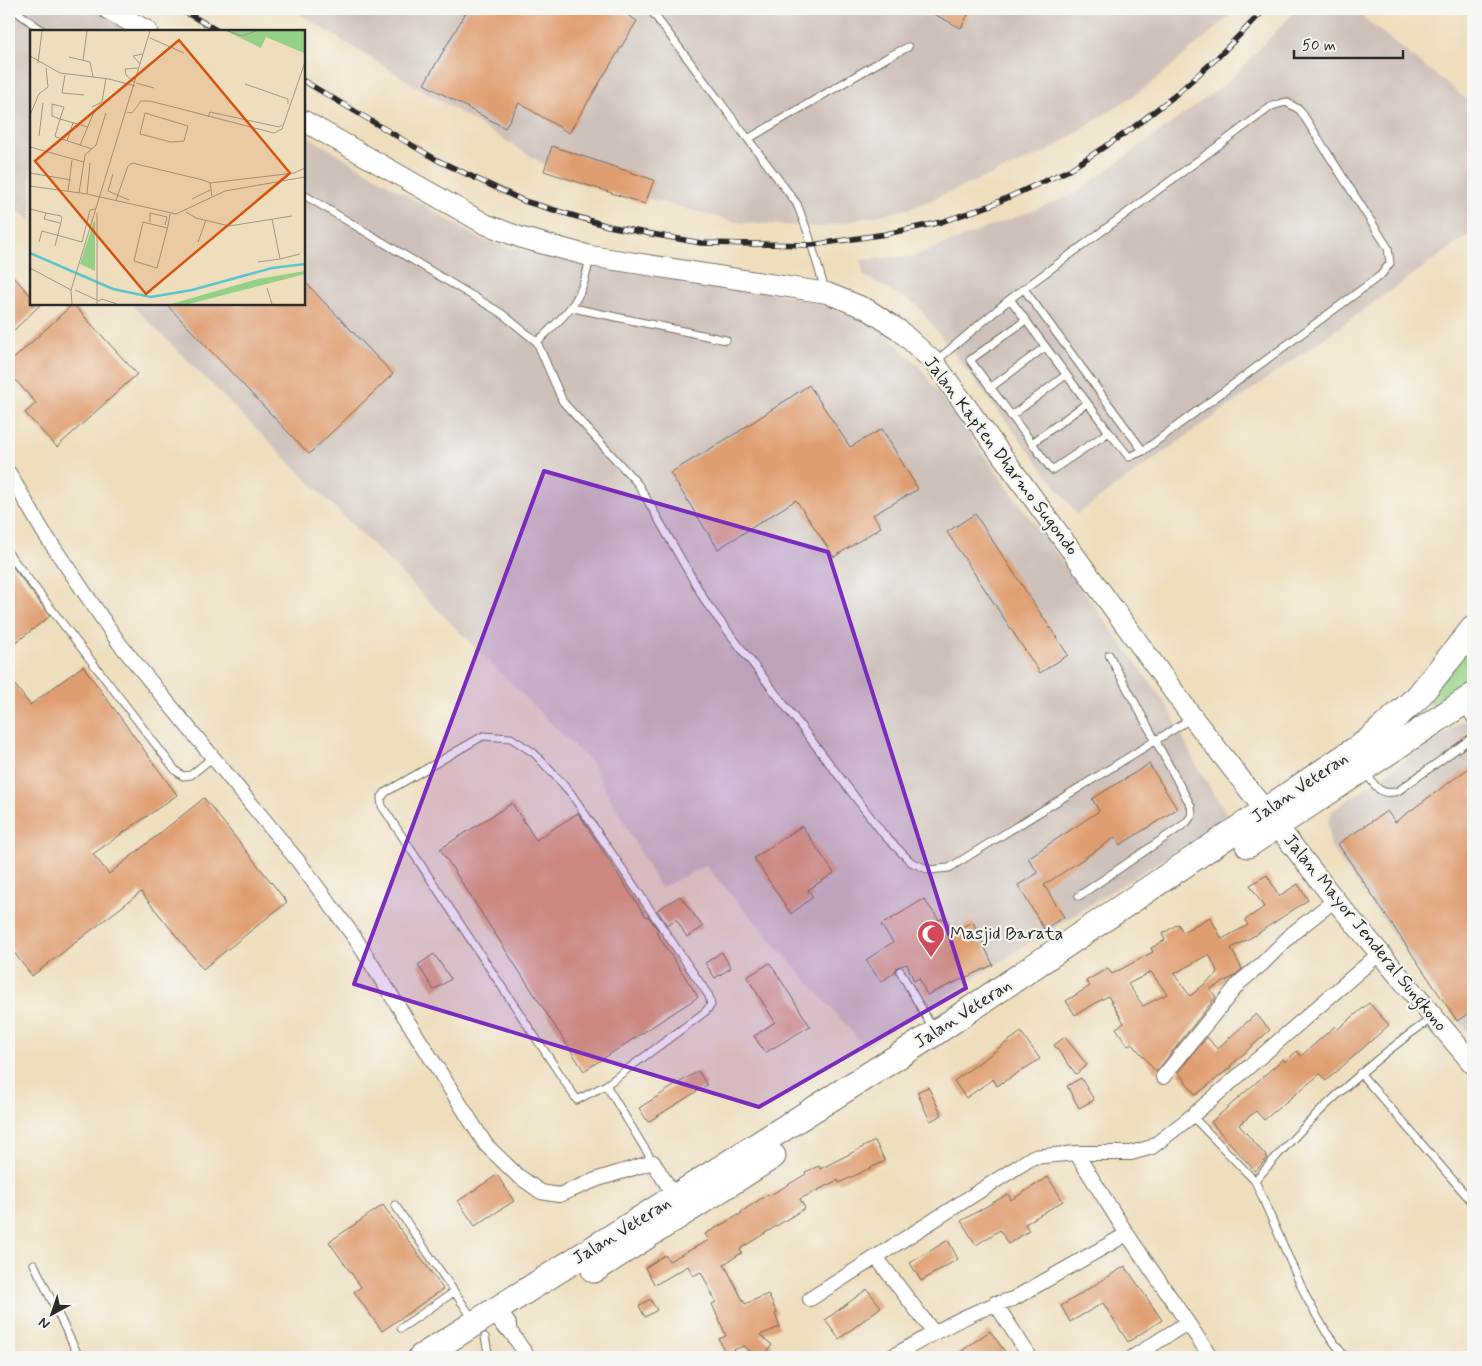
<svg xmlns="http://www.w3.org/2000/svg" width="1482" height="1366" font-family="Mynerve,sans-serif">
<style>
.industrial{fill:#cec1ba}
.green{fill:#94d085;stroke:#607e58}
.building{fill:#df9e71;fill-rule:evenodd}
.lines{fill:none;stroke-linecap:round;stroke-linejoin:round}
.lane-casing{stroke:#6f6a5e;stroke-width:9}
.street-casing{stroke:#6f6a5e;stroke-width:16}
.secondary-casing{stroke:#6f6a5e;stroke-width:22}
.highway-casing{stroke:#6f6a5e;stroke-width:27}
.lane{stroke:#fff;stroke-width:7}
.street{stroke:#fff;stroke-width:14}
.secondary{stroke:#fff;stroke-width:20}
.highway{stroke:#fff;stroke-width:25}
.rail-casing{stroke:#2b2b2b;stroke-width:5.5}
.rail{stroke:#f6f6f2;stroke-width:4;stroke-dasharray:11;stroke-linecap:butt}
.marked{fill:#7b2cbf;fill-opacity:0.2;stroke:#7b2cbf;stroke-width:4;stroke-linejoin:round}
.labels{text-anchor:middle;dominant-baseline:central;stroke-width:4.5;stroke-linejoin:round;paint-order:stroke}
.street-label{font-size:18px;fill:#2b2b2b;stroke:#f6f6f2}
.poi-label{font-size:18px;fill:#2b2b2b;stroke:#f6f6f2;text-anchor:start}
.inset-river{fill:none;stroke:#58c6cc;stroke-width:2.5}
.inset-road{fill:none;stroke:#a09683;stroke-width:1}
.view{fill:#d5540f;fill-opacity:0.15;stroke:#d5540f;stroke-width:2.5}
.inset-edge{fill:none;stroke:#2b2b2b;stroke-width:2.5}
</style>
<rect width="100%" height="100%" fill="#f6f6f2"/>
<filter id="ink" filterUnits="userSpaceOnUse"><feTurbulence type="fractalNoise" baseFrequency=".02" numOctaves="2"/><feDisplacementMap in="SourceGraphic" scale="10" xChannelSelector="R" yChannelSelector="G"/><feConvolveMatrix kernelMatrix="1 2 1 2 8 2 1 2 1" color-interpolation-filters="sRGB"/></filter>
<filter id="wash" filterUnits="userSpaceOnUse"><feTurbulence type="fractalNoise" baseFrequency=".0096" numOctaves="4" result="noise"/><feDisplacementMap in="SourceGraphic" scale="20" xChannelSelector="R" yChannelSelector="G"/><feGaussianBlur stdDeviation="1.12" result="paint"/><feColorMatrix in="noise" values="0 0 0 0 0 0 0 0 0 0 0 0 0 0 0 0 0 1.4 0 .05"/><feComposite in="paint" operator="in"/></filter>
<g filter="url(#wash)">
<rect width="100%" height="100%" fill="#eedebd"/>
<!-- industrial -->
<path class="industrial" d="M9,9H93L131,31H31V220L9,205Z
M291,9H1238L1147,87L1050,150L912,208L824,227L735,222L560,174Z
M1297,9H1358L1366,20L1473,104V232L1077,514L917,305L863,275L861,260L914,256L1073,195L1229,81Z
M304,134L482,240L547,257L766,291L826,305L879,327L918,365L1169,708L1195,763L1226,813L1212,828L865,1047L706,866L660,888L591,763L131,304H304Z
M1473,714V1038L1420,972L1330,845L1328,823L1332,811Z"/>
<!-- green -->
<path class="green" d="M1473,643V684L1437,708L1431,704L1428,697Z"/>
<g id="blocks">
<!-- building -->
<path class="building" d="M468,9H618L637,21L569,133L519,103L505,128L424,84Z
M924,9H971L961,28Z
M552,146L654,180L645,204L544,171Z
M9,272L31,296V304H41L9,335Z
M304,281L393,374L309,454L166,304H304Z
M73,304L137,374L57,447L25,413L36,403L9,373V363Z
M809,385L850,447L882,429L918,489L873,515L881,527L834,557L796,500L718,549L670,473L738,432Z
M975,514L1068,655L1040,673L947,532Z
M9,562L50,616L9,648Z
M83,666L177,795L93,854L109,874L204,798L287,902L203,969L141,892L32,976L9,946V677L30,705Z
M1149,764L1177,809L1120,845L1116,837L1044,885L1064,917L1044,929L1018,885L1038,873L1028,858L1099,811L1092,799Z
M1473,765V1010L1457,1021L1338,844L1387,811L1395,822Z
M512,803L536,840L578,813L646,917L648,916L658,930L656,932L698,997L584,1071L440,849Z
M802,826L834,873L808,890L813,897L791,914L754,858Z
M1267,875L1279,896L1298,884L1308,900L1254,936L1231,948L1242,969L1233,977L1210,989L1216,997L1156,1072L1132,1043L1128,1046L1116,1028L1124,1023L1108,996L1075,1015L1066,1001L1090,986L1086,981L1108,968L1112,974L1153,952L1151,948L1165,940L1162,934L1178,924L1183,932L1210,917L1222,939L1248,925L1245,920L1264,907L1250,885ZM1209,954L1218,973L1190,996L1174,974ZM1151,972L1167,994L1143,1006L1128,984Z
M680,896L703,927L687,937L676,919L667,925L657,910Z
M924,899L939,920L946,918L952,931L973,922L993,965L927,995L919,978L914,981L907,964L897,967L895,972L881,982L866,960L893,942L881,925Z
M722,952L731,968L715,978L705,963Z
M434,954L451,979L434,990L418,965Z
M770,963L810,1026L765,1053L754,1036L775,1022L747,977Z
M1369,1003L1389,1025L1326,1081L1320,1074L1264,1120L1256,1111L1239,1125L1268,1158L1255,1171L1211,1122L1283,1059L1285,1062L1297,1051L1301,1056L1335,1026L1338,1029Z
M1256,1014L1270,1030L1230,1066L1231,1067L1196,1095L1178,1072L1207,1037L1217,1049Z
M1021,1032L1040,1059L997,1086L993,1079L966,1098L954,1081Z
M1065,1037L1087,1065L1076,1074L1054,1045Z
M698,1071L707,1085L648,1122L639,1108Z
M1081,1078L1094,1100L1079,1108L1067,1086Z
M928,1087L942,1115L930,1121L917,1092Z
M875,1141L885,1161L839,1183L838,1180L800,1199L805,1208L740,1249L742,1253L724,1264L745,1304L768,1294L777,1313L775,1314L780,1327L760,1335L772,1345L762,1357H758L744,1346L725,1353L719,1339L726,1336L712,1304L716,1302L701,1272L693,1276L688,1266L655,1285L645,1268L665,1255L669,1261L709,1240L705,1234L742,1213L741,1212L768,1194L769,1196L806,1174L805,1172L819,1166L820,1169Z
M497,1175L514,1201L475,1226L458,1201Z
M1048,1177L1063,1201L1025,1224L1029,1231L1008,1244L1000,1230L976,1245L961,1221L1008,1194L1011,1200Z
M383,1205L443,1289L382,1331L354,1292L361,1287L329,1242Z
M948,1240L958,1259L921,1281L910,1263Z
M1125,1266L1162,1320L1128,1342L1103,1303L1070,1322L1061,1306Z
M867,1289L881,1307L839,1339L825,1320Z
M650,1299L657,1310L645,1317L639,1306Z
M990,1331L1009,1357H953Z"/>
</g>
</g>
<g filter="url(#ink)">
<use href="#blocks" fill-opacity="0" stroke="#6f6a5e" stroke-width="1"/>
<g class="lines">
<!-- lane casing -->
<g class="lane-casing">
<path id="lane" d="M13,9L43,31
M650,9L797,204L808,233L825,290
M748,139L888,57L908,47
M304,195L501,313L537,342
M590,256C583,302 568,312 537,342L563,402L638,484L707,604L885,836L911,862L929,870L949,868L1192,718
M1010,299L1109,432L1052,470L970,360L1026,320
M573,308L726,340
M936,361L1010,299L1272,106L1286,102L1300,110L1388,248L1390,263L1381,275L1143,451L1024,289
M990,388L1045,347
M1011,416L1066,375
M1109,432L1129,457L1143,451
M1032,443L1087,403
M9,554L176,771L183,776L191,775L213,757
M1464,708L1473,722
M483,736L511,738L534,753L570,792L709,996L711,1005L705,1012L606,1085L577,1100L382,806L381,798L386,792Z
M1365,771C1374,785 1380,797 1398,791L1473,737
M1079,896L1186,823L1192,815L1191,806L1109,655
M900,971L933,1029
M1360,1073L1473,1203
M606,1085L653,1162
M1192,1116L1255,1181L1306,1297L1326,1332L1345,1357
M1255,1181C1307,1120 1366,1064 1432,1018
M395,1205L473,1319
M34,1264L79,1357
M401,1328L454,1292
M485,1337L489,1357"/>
</g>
<!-- street casing -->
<g class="street-casing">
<path id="street" d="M9,473L44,533L119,643L298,861L355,938L486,1145L517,1175L541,1192L559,1195L598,1179L653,1162L675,1197
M1163,1077L1240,982L1262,964L1293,933L1335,900
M1076,1153L1127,1234L1211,1357
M876,1257L934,1333
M810,1299L1033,1157L1076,1153H1131L1152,1147L1192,1116L1379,954
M995,1303L1030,1357
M506,1325L528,1357
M891,1357C930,1336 970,1310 1013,1299L1127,1234
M1133,1357L1187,1323"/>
</g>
<!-- secondary casing -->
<g class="secondary-casing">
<path id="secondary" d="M108,9L147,31
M304,121L485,224L522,238L590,256L827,293L867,309L899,330L934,362L1193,718L1335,900L1473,1064
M496,1311L506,1325"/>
</g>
<!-- highway casing -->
<g class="highway-casing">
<path id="highway" d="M1248,845L1473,696
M594,1270L773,1156
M421,1357L935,1033L1368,741L1417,698L1473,629"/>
</g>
<!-- lane -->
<use href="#lane" class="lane"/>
<!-- street -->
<use href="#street" class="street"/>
<!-- secondary -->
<use href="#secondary" class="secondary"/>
<!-- highway -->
<use href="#highway" class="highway"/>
<!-- rail casing -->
<g class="rail-casing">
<path id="rail" d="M180,9L218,31
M304,81L437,160L524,201L608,226L701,243L812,245L886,234L941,222L989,206L1069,170L1130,130L1173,97L1217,58L1265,9"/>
</g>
<!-- rail -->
<use href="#rail" class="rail"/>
</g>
</g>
<!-- marked area -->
<path class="marked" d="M544,471L828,552L966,988L759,1107L354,984Z"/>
<!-- icons -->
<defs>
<g id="mosque-pin" transform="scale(1.4375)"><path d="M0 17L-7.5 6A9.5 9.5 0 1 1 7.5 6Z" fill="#d1495b" stroke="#f6f6f2"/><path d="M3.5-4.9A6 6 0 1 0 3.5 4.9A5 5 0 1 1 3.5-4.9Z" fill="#fff"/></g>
</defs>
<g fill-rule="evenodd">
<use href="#mosque-pin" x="931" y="934"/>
</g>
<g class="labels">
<!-- street labels -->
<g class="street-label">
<text transform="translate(1001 456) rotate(53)">Jalan Kapten Dharmo Sugondo</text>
<text transform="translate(1300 788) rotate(-34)">Jalan Veteran</text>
<text transform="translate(1365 933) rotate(51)">Jalan Mayor Jenderal Sungkono</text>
<text transform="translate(963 1014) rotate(-33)">Jalan Veteran</text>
<text transform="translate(622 1231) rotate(-32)">Jalan Veteran</text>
</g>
<!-- poi labels -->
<g class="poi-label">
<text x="950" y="934">Masjid Barata</text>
</g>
</g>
<!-- overview -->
<g transform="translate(30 30)">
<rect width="275" height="275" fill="#eedebd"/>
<path d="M196,1H274V23L236,7L231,18ZM64,191L65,192V241L50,234ZM275,241V244L159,274H141L228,249Z" fill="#94d085"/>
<path class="inset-river" d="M0,223L83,259L121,267L162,260L242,238L275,234"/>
<path class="inset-road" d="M198,1L212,6L226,1M120,8L154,23M0,26L30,43L79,49L105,56M39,27L60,32L63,47M53,30L57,1M8,33L12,1M110,34L103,26L112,24M35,45L32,63L54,65M104,52L96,45L95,39L108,38M106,53L124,58M215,54L258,69V74M62,77L72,72L76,48M97,82L102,83L111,71H120L244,103L252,99L275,32M115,83L158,96L154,111L141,112L110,104ZM0,85L9,64L18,57L16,38M178,87L180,82L249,97L252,95M58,97L30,89L22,86V74L34,77L30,89L25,106L26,107L62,119M9,106L13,73M37,111L43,93M50,115L64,82M0,117L54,132M0,143L41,150M83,144L78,161L99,170M180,153L264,143L275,138M0,156L57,164L146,184L195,161L275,147M38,161L42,130M49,163L55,125L66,115L76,83M57,164L60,133M162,169L180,160M86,170L98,136L102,133L173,150L180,153L182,166M0,179L16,183M156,182L166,188L199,196L262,186M67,183V274M120,192V183L137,187L135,195M137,198L113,192L104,231L127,238L138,196L140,184M9,212L12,201L52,212L60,180L65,179M168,212L176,190M25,216L32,188L31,186L16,183L14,189L30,193M250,229L270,224M228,232L250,229L242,189M0,238L41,260M237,258L242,274M45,260L67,270M68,271L72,269L87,274M42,274L41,260L120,1"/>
<path class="view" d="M149,10L260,143L116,264L5,131Z"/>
<rect width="275" height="275" class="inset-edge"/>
</g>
<!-- margin -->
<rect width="1482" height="1366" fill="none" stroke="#f6f6f2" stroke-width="30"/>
<!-- north arrow -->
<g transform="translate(52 1314) rotate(220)" stroke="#f6f6f2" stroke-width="4" paint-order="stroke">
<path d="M0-4L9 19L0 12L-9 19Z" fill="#2b2b2b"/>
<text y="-8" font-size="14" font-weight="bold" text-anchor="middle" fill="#2b2b2b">N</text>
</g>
<!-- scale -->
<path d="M1294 50v8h109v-8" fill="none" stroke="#2b2b2b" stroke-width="2.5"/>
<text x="1302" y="50" font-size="15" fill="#2b2b2b" stroke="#f6f6f2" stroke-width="4" paint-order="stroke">50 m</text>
</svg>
